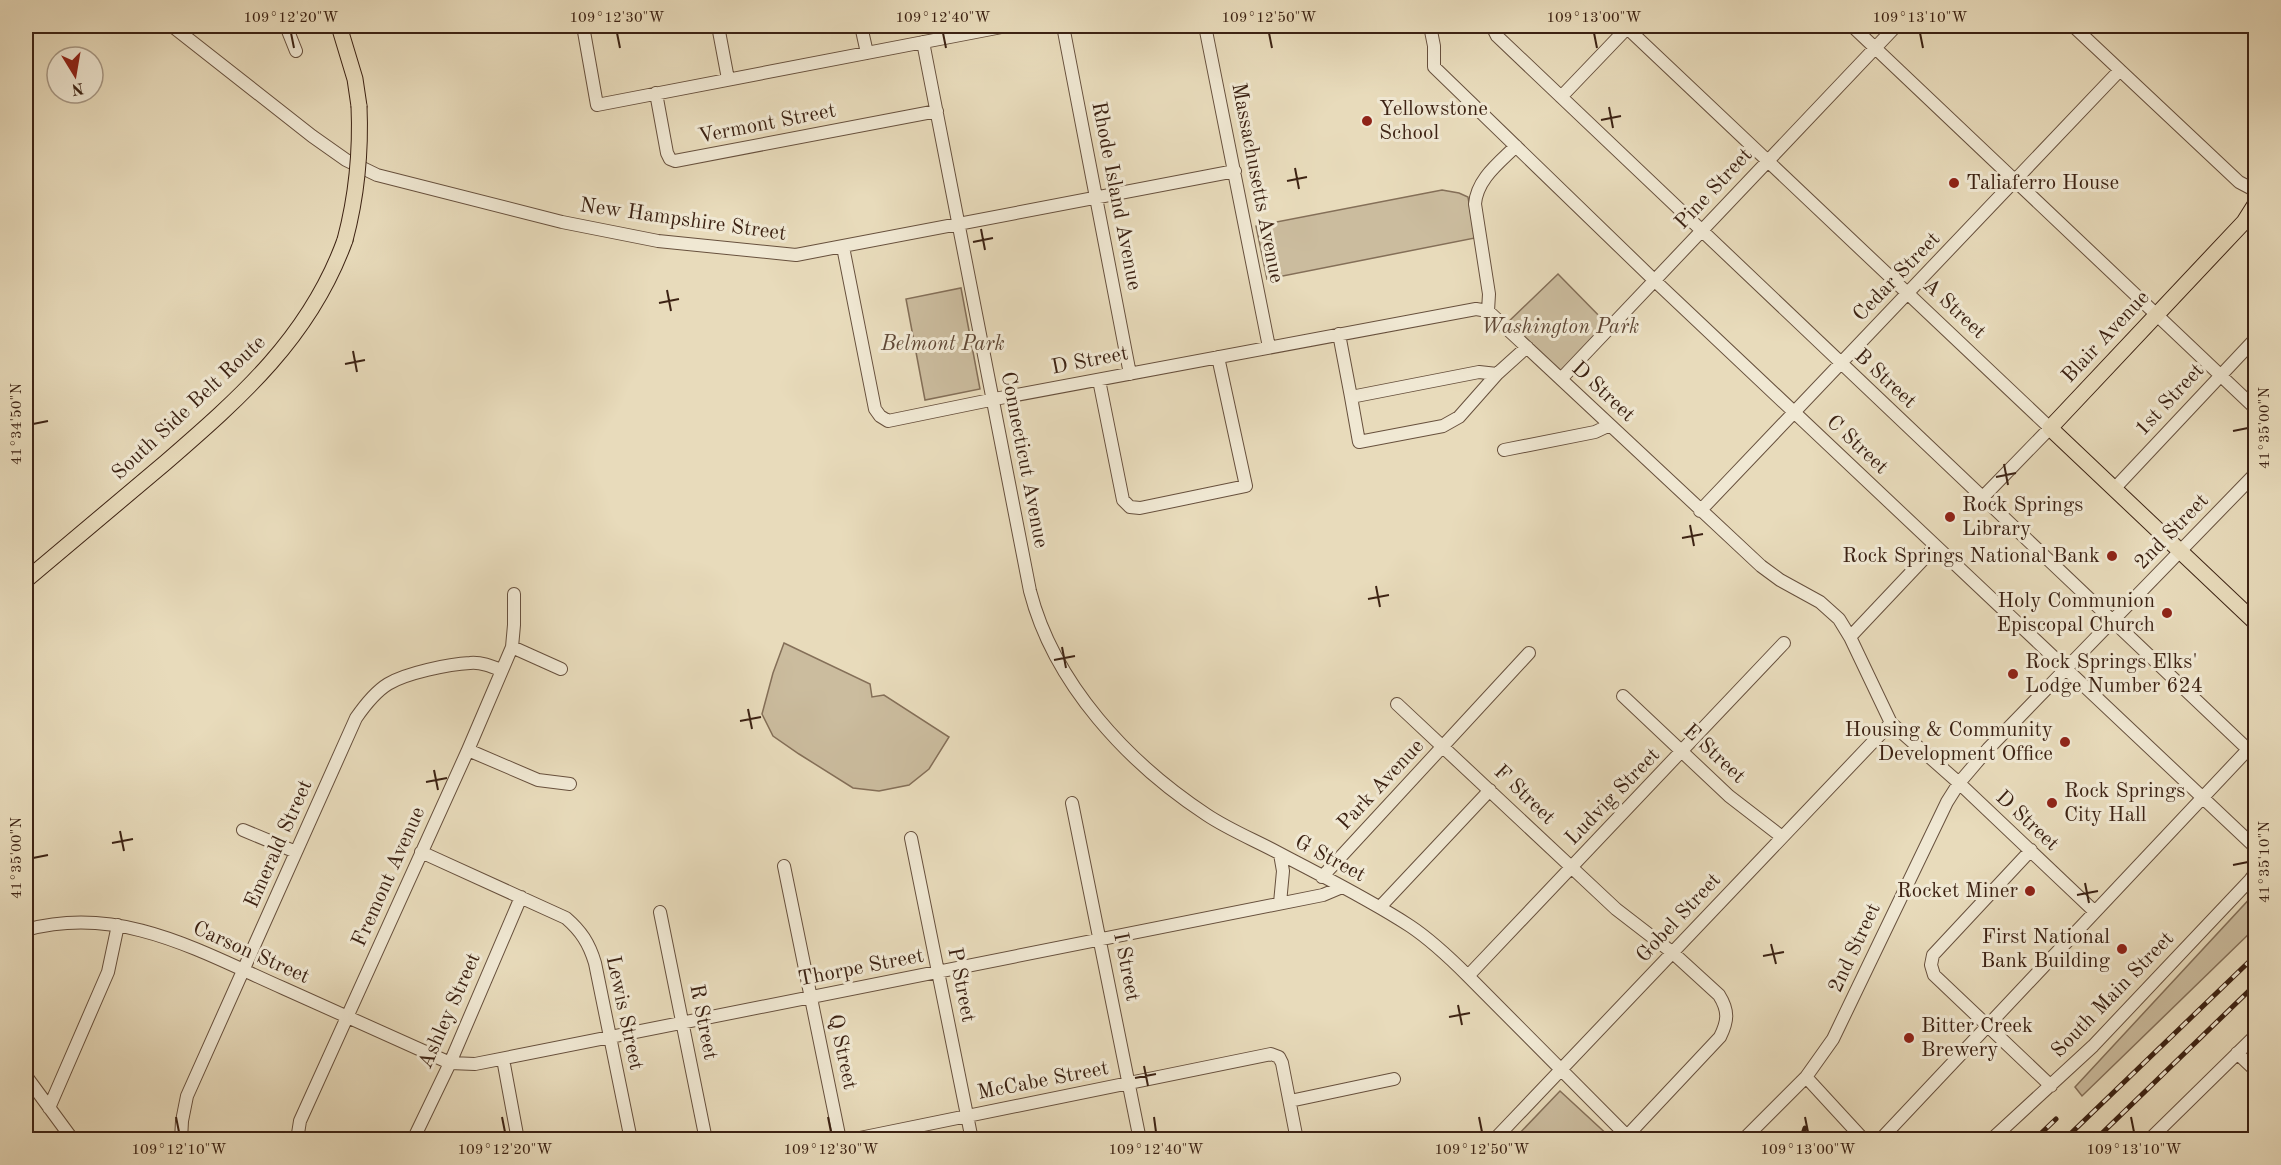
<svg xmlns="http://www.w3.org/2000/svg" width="2281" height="1165" font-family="'Old Standard TT',serif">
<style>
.green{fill:#cbbc9e;stroke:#846f58;stroke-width:1.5}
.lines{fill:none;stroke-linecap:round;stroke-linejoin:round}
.minor-casing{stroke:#67503d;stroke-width:14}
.major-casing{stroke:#3c2213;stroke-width:17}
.minor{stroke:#f0e8d3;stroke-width:12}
.major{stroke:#e8dbbb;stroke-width:15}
.rail-casing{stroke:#3c2213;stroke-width:5}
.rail{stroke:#f0e8d3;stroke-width:3;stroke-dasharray:9;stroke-linecap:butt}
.major-bridge-casing{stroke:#3c2213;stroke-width:17;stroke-linecap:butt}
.major-bridge{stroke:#e8dbbb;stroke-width:15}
.ticks{fill:none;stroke:#3c2213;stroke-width:2}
.poi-dot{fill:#8f2418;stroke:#f0e8d3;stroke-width:2}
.labels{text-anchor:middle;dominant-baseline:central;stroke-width:6;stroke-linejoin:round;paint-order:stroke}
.poi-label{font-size:21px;fill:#3c2213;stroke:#f0e8d3;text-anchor:start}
.street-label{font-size:21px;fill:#3c2213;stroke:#f0e8d3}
.park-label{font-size:21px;font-style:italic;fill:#604836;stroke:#f0e8d3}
.neatline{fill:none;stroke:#3c2213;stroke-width:2}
.ticks-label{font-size:15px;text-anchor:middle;fill:#3c2213}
</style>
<rect width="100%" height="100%" fill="#e8dbbb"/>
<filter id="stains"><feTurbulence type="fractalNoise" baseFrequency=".00333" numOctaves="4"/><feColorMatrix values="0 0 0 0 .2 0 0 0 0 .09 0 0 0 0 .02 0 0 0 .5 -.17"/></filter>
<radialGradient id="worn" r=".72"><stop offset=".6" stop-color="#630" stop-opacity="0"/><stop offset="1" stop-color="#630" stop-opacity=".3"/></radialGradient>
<!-- green -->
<path class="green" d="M1442,190L1459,193L1468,197L1475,238L1267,279L1256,226Z
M1558,274L1610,327L1561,379L1504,326Z
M961,288L980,389L925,400L906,299Z
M784,643L870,684L872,697L884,695L949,737L929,769L909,785L879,791L853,788L799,754L773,736L762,714L773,673Z
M2255,893V928L2082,1096L2075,1087Z
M1560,1091L1612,1139H1514Z"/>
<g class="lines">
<!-- minor casing -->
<g class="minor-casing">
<path id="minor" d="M172,26L312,136L346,160L377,175L562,222L658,241L796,255L1235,171
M286,26L296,51
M583,26L597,105L1007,26
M718,26L728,79
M861,26L867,53
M1063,26L1130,374
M1205,26L1269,347
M1430,26L1434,46V67L1654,280L2256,848
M1492,26L1497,36L2256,757
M1625,26L2050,428L1983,497
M1852,26L2256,409
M2073,26L2239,182L2256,191
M923,42L1030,591C1054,684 1128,763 1207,815C1228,829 1252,839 1275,851C1320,875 1367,898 1410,926C1431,940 1450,958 1468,976L1631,1140
M656,93L667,153L670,159L675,161L937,111
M1561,97L1629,26
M843,247L875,409L880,416L888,421L1000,398L1476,309L1488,311L1761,566L1780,580L1820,602L1839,619L1850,637L1891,723L1959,783L2094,911
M1488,311L1489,294L1475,204C1477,179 1499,163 1516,146
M1339,334L1351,397L1479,372L1497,374L1459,417L1443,426L1359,442L1351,397
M1497,374L1527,347
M1561,379L1896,26
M1099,380L1123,500L1130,507L1140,508L1246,486L1218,357
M1504,450L1595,432L1610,425
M2114,489L2256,338
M1700,511L2120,70
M1850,637L1936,546
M512,647L561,669
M1623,696L1729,796L1782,837
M1397,704L1616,909L1673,953L1719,995C1729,1011 1728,1021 1720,1037L1627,1136
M468,750L538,780L570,784
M1072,803L1140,1140
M243,830L296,852
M911,838L972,1140
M2031,850L1933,955L1931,965L1934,975L2051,1086
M421,852L566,918C581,931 589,943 595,963L631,1140
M1280,854L1283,871L1280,903
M784,866L840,1140
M1322,877L1529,653
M1380,907L1490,790
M660,912L706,1140
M26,930C120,904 199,951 283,988C338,1013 394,1038 450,1063L475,1064L1323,895L1342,887
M1468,976L1784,643
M2237,1053L2256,1071
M503,1059L518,1140
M26,1076L73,1140
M1806,1077L1864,1140
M1290,1101L1394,1079
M49,1108L108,972L118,925
M181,1140L182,1121L187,1096L356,718C365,705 375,692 388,684C406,673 449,664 470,663C481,662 491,666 501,670
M297,1140L300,1121L468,750L512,647L514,625V594
M413,1140L450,1063L521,897
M850,1140L1271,1054L1279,1057L1282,1063L1297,1140
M1494,1140L1891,723
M1743,1140L1806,1077L1833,1039L1947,802L1959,783L1988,749L2256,473
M1880,1140L2256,741
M1991,1140L2093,1046L2250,880L2256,872
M2149,1140L2256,1035"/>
</g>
<!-- major casing -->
<g class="major-casing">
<path id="major" d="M339,26L355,79L359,106
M2256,203L2244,222L2050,428L2256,623
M26,580C72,541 119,502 165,463C241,397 310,337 345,240"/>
</g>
<!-- minor -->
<use href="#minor" class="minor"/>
<!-- major -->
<use href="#major" class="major"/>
<!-- rail casing -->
<g class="rail-casing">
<path id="rail" d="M1801,1140L1805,1128
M2034,1140L2056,1119
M2064,1140L2256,955
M2095,1140L2256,984"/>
</g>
<!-- rail -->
<use href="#rail" class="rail"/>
<!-- major-bridge casing -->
<g class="major-bridge-casing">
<path id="major-bridge" d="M345,240C357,195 361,152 359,106"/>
</g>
<!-- major-bridge -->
<use href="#major-bridge" class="major-bridge"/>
</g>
<!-- ticks -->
<path class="ticks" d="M291,33L294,48M617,33L620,48M943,33L946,48M1269,33L1272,48M1594,33L1597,48M1920,33L1923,48M1609,107L1613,128M1601,120L1621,116M1295,168L1299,189M1287,181L1307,177M981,229L985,250M973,242L993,238M667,290L671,311M659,303L679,299M353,351L357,372M345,364L365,360M33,424L48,421M2233,431L2248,428M2004,464L2008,485M1996,477L2016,473M1690,525L1694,546M1682,538L1703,534M1376,586L1380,607M1368,599L1389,595M1062,647L1066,668M1054,660L1075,656M748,709L752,729M740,721L761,717M434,770L438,790M426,782L447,778M120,831L124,851M112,843L133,839M33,858L48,855M2233,865L2248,862M2085,883L2089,903M2077,895L2098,891M1771,944L1776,964M1763,956L1784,952M1458,1005L1462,1025M1449,1017L1470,1013M1144,1066L1148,1086M1135,1078L1156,1074M176,1117L179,1132M502,1117L505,1132M828,1117L831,1132M1154,1117L1156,1132M1479,1117L1482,1132M1805,1117L1808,1132M2131,1117L2134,1132"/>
<!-- markers -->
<g class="poi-dot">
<circle cx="1367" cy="121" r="6"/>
<circle cx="1954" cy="183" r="6"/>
<circle cx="1950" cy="517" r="6"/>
<circle cx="2112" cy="556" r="6"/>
<circle cx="2167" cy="613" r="6"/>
<circle cx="2013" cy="674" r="6"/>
<circle cx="2065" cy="742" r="6"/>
<circle cx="2052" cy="803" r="6"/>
<circle cx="2030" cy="891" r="6"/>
<circle cx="2122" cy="949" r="6"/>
<circle cx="1909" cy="1038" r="6"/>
</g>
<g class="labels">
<!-- poi labels -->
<g class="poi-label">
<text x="1379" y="109">Yellowstone<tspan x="1379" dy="24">School</tspan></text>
<text x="1966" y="183">Taliaferro House</text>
<text x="1962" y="505">Rock Springs<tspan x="1962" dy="24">Library</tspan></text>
<text x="2100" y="556" text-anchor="end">Rock Springs National Bank</text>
<text x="2155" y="601" text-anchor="end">Holy Communion<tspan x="2155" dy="24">Episcopal Church</tspan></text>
<text x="2025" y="662">Rock Springs Elks'<tspan x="2025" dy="24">Lodge Number 624</tspan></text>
<text x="2053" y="730" text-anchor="end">Housing &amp; Community<tspan x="2053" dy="24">Development Office</tspan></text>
<text x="2064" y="791">Rock Springs<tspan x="2064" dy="24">City Hall</tspan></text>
<text x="2018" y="891" text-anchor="end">Rocket Miner</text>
<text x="2110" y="937" text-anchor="end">First National<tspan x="2110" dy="24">Bank Building</tspan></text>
<text x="1921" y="1026">Bitter Creek<tspan x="1921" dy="24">Brewery</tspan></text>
</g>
<!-- street labels -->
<g class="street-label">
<text transform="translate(767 124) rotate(-11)">Vermont Street</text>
<text transform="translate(1257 183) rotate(79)">Massachusetts Avenue</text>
<text transform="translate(1714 189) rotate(-47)">Pine Street</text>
<text transform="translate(1116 196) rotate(79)">Rhode Island Avenue</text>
<text transform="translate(683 220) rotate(8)">New Hampshire Street</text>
<text transform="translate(1897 277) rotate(-46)">Cedar Street</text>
<text transform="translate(1954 309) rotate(43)">A Street</text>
<text transform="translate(2106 337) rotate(-47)">Blair Avenue</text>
<text transform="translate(1090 361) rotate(-11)">D Street</text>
<text transform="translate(1885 379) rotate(43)">B Street</text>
<text transform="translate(1603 392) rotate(43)">D Street</text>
<text transform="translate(2170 400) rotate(-47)">1st Street</text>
<text transform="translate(189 408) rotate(-43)">South Side Belt Route</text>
<text transform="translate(1857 445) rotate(43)">C Street</text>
<text transform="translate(1024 460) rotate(79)">Connecticut Avenue</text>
<text transform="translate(2172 532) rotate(-46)">2nd Street</text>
<text transform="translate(1714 754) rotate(43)">E Street</text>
<text transform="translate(1381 785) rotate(-47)">Park Avenue</text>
<text transform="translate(1524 795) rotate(44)">F Street</text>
<text transform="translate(1613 797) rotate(-46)">Ludvig Street</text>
<text transform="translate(2027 821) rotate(43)">D Street</text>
<text transform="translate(279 844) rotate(-66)">Emerald Street</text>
<text transform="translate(1330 859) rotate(28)">G Street</text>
<text transform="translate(389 877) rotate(-66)">Fremont Avenue</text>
<text transform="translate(1679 918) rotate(-47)">Gobel Street</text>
<text transform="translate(1855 948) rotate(-65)">2nd Street</text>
<text transform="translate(251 953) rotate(24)">Carson Street</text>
<text transform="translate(1126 967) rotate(79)">I Street</text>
<text transform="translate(861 968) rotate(-11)">Thorpe Street</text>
<text transform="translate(961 985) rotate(79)">P Street</text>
<text transform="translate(2113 995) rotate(-46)">South Main Street</text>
<text transform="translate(450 1011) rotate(-66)">Ashley Street</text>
<text transform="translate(624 1013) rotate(78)">Lewis Street</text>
<text transform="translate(703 1022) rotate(79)">R Street</text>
<text transform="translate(842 1052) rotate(78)">Q Street</text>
<text transform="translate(1043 1081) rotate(-11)">McCabe Street</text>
</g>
<!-- park labels -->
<g class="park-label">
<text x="1560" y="327">Washington Park</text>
<text x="943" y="344">Belmont Park</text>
</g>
</g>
<!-- margin -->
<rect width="2281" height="1165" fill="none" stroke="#e8dbbb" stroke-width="66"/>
<!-- north arrow -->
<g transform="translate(75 75) rotate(169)"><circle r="28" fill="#f0e8d3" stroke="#a89986" stroke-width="1.5"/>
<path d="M0-4.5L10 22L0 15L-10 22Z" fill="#8f2418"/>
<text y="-9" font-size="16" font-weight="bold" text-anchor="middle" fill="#3c2213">N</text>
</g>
<rect x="33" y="33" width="2215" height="1099" class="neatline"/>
<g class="ticks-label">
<text x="291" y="22">109°12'20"W</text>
<text x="617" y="22">109°12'30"W</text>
<text x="943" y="22">109°12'40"W</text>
<text x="1269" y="22">109°12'50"W</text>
<text x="1594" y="22">109°13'00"W</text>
<text x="1920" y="22">109°13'10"W</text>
<text transform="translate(16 424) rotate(-90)" y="5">41°34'50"N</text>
<text transform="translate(2264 428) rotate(-90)" y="5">41°35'00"N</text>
<text transform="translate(16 858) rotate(-90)" y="5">41°35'00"N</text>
<text transform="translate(2264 862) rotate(-90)" y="5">41°35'10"N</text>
<text x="179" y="1154">109°12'10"W</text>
<text x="505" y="1154">109°12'20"W</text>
<text x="831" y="1154">109°12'30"W</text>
<text x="1156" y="1154">109°12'40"W</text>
<text x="1482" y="1154">109°12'50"W</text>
<text x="1808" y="1154">109°13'00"W</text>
<text x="2134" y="1154">109°13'10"W</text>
</g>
<rect width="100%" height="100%" filter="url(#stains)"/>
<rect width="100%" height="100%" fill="url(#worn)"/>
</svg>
